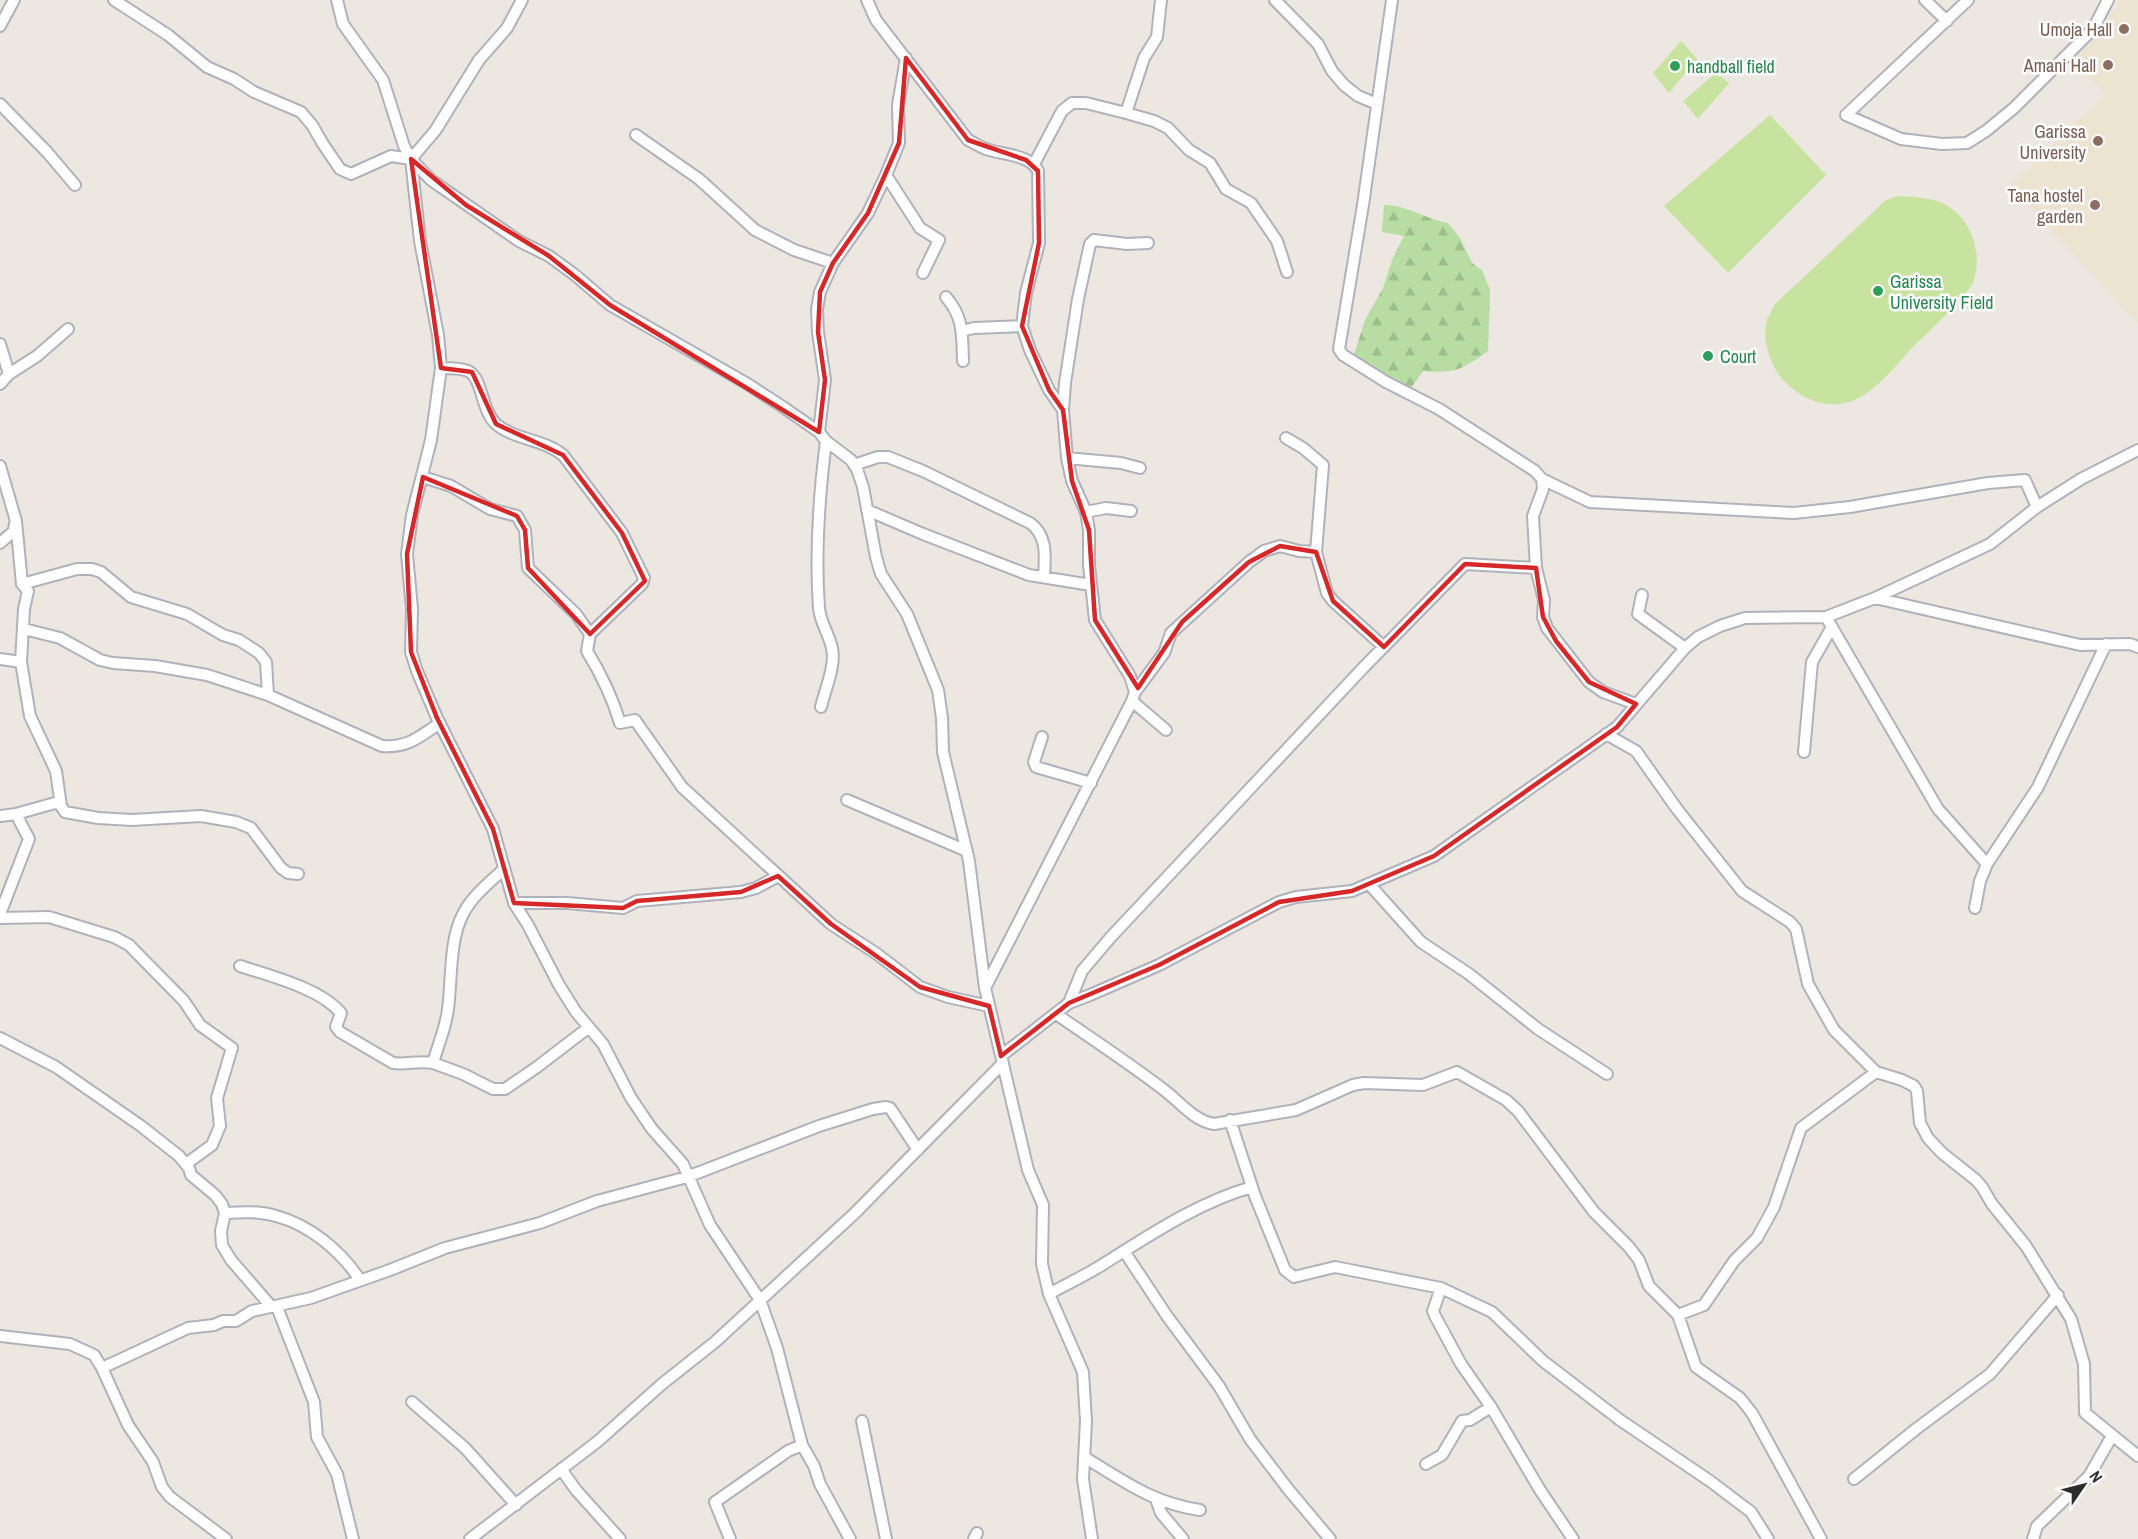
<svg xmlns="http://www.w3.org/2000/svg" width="2138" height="1539" font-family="'Archivo Narrow',sans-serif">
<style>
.education{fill:#ece3d1}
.forest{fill:url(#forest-firs)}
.pitch{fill:#c8e39f}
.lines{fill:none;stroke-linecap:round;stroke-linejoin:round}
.street-casing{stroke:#b0b2bb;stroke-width:14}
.street{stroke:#fff;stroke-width:10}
.marked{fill:none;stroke:#d62828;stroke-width:4.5;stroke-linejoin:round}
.education-dot{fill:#8d6e63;stroke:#fff;stroke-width:2}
.leisure-dot{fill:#2e9e5b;stroke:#fff;stroke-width:2}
.labels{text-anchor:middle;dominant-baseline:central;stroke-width:5;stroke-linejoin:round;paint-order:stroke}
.education-label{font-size:18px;fill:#785e54;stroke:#fff;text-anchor:end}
.leisure-label{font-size:18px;fill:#27864d;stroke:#fff;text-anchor:start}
</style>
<defs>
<pattern id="forest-firs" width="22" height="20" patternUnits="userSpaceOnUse" patternTransform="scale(1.5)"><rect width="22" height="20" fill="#b8dda2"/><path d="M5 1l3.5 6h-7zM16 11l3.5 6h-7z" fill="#9ebe8c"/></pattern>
</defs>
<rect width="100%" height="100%" fill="#ece7e0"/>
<!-- education -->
<path class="education" d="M2122,0H2138V324L2010,186L2105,95L2072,57Z"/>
<!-- forest -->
<path class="forest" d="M1384,205C1406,205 1426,219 1448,223L1460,238L1472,263L1482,270L1490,290L1488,351C1463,369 1454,374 1423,371L1404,398L1351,364L1365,320L1383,288L1392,260L1404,236L1382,232Z"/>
<!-- pitch -->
<path class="pitch" d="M1681,41L1697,59L1669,93L1653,73Z
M1716,73L1729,83L1698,119L1683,101Z
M1770,115L1826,175L1728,273L1664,206Z
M1897,196C1912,197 1928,197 1942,203C1970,216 1983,251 1974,280C1970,294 1925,335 1913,347C1893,368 1870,401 1839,404C1815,407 1790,391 1777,372C1769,359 1763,340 1766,324C1767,318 1772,310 1775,304L1885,201Z"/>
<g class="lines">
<!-- street casing -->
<g class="street-casing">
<path id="street" d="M114,0L168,35L207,67L234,79L254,92L301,112L312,125L323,144L340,169L351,174L391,156L411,159
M337,0L343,24L383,80L404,146L411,159L431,180L519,241L549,256L575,275L610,305L746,383L783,407L819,432L826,441L851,460L857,469L863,487L876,557L881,574L907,614L938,690L942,718L943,752L969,861L985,988L1028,1170L1043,1205L1042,1264L1049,1294L1083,1372L1086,1421L1083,1479L1092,1539
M522,0L507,28L479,60L435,131L411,159L420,241L438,335L441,368L431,440L412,515L407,554L412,609L411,652L417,671L437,718L493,829L514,903L528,925L559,985L576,1012L603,1044L631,1098L652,1129L683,1164L710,1225L760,1300L777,1348L802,1445L814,1466L820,1484L850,1539
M867,0L876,20L968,140C974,143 980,147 986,149C1002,155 1030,154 1038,171L1039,243L1026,293L1022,326L1030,350L1049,390L1063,410L1067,458L1072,481L1086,512L1089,530V565L1095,620L1130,676L1135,692L1132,701L985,988
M1275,0L1318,44L1332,71L1344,85L1358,96L1377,104
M1392,0L1363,205L1339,349L1343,355L1386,382L1439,409L1535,471L1542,479L1543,489L1533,516L1536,568L1544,600L1543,617L1547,628L1589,682L1603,692L1636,704
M1925,0L1947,21
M1968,0L1846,115L1901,139L1942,144L1967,143L1986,131L2014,108L2093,29L2108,0
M0,26L14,0
M0,104L47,152L75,185
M1126,113L1144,58L1157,37L1161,0
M636,135L699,179L755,230L794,250L833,263
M1034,164L1062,111L1072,103H1086L1126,113L1154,121L1168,128L1189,150L1210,163L1226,189L1251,203L1277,241L1287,272
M886,175L920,228L939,240L923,273
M946,297C964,318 962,335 963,361
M962,331L974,328L1022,326
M0,344L9,374
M441,368C449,368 461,368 468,371C483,378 481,411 496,424C515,440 543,439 563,455L622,533L644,578L642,584L590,634
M0,384L9,374L37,356L68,329
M1063,410L1065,383L1078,299L1090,244L1094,240L1127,244L1148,243
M819,432L825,380L818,332L817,309L820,292L833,263L868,213L886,175L899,143L898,105L906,58
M1286,438L1303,448L1323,465L1316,552L1327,593L1333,601L1384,647
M1067,458L1121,463L1140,468
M854,465L878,457H888L923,471L1030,523C1048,536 1045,557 1044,577
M0,466L16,521L22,584L28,591L24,609L21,662L30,716L56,771L61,806L65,812L98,818L132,820L201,816L236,822L251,828L281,868L288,873L298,874
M423,477L451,486L490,509L517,516L525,530L528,568L576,614L590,634L587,651C601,674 612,696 620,723L635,720L682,787L831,924L877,954L920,987L948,997L989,1006
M1542,479L1590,502L1794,513L1850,507L1988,483L2025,480L2037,507
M867,510L923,534L1029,575L1091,585
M1086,512L1106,508L1131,511
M0,543L14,531L15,523
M22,584L77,569H92L101,572L131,597L187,614L223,635L239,640L259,653L266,662L268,695
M1642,595L1638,614L1685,648
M1875,598L2080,645L2130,644L2138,647
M1826,617L1938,809L1987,864
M24,629L60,638L100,660L113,663L155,666L207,675L268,695L382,746C408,748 419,737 440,723
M0,659L21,662
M1135,692L1164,653L1171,633L1249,562L1264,551L1280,546L1299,551L1316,552
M1132,701L1166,730
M821,707C825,689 836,666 832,648C829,634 820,622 819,608C815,553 819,496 826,441
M1606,734L1636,751L1677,809L1742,891L1790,922L1796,929L1808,984L1834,1030L1876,1072L1902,1080L1914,1086L1917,1091L1920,1123L1928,1138L1942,1153L1976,1180L1982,1187L1992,1204L2026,1246L2071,1319L2084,1364L2085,1413L2138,1456
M1042,737L1034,762L1036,767L1091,783
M1804,752L1812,662L1832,627
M847,800L967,851
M0,816L16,814L55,803L60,804
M1369,884L1421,942L1469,974L1538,1029L1607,1074
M514,903H567L623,908L637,901L741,892L756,888L778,876
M1975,908L1980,881L1987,864L2038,787L2106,644
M0,914L29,839L16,814
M0,918L49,917L114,937L129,945L184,1001L200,1025L232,1048L217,1098L220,1126L212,1145L186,1164
M240,966C270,976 320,988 341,1013L336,1027L340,1032L393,1063C407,1065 419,1060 433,1063C438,1045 446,1027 448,1009C452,979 449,941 463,914C472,896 490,882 504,869
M1069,1003L1082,971L1110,938L1363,668L1465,564L1536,568
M1056,1014C1092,1039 1129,1063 1164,1090C1179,1101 1194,1121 1214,1124L1296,1110L1353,1085L1364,1083L1423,1085L1457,1072L1506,1100L1518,1111L1594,1212L1629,1247L1639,1260L1649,1286L1678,1315L1696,1367L1740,1398L1752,1413L1821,1539
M0,1038L56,1067L141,1126L179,1156L189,1168L191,1175L215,1195L222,1204L225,1213L221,1231L222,1245L231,1260L270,1305
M1001,1056L1069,1003L1090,995L1159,965L1279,902L1296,897L1352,891L1434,856L1617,727L1685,648L1698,637L1720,626L1745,618L1826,617L1875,598L1990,544L2037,507L2081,479L2138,450
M433,1063L463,1074L493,1089H505L537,1067L588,1028
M1230,1120L1255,1196L1285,1270L1294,1277L1335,1267L1441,1288L1492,1312L1543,1361L1620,1420L1710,1481L1751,1512L1768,1539
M225,1213C242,1212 260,1211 276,1216C310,1225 341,1251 360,1280
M1124,1251L1167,1316L1219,1386L1250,1439L1288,1489L1330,1539
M1441,1288L1433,1311L1435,1316L1461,1364L1491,1407L1540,1490L1573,1539
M1049,1294C1065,1285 1082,1277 1097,1268C1147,1237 1196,1203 1252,1187
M277,1307L314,1402L317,1437L337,1474L353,1539
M1678,1315L1704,1305L1734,1261L1757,1238L1774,1207L1801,1128L1876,1072
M0,1336L70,1344L94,1355L102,1368L128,1425L153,1462L162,1487L170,1497L226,1539
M102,1368L188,1328L214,1325L223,1321H236L252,1311L311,1298L390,1270L445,1248L540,1223L597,1201L687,1177L819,1126L873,1109L886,1107L890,1108L918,1150
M412,1402L465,1448L516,1505
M862,1421L886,1539
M1084,1457C1124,1481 1152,1503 1200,1510
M1426,1464L1442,1455L1462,1421L1470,1420L1491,1407
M561,1469L576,1490L620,1539
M1854,1479L1916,1429L1990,1374L2058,1295
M1156,1499L1161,1513L1183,1539
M470,1539L597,1442L662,1384L715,1342L855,1213L1003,1063
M730,1539L715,1502L788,1451L802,1445
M974,1539L977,1533
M2033,1539L2037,1526L2089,1476L2112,1436"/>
</g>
<!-- street -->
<use href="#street" class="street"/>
</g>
<!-- marked area -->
<path class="marked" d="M906,58L968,140L1026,160L1038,171L1039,243L1022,326L1049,390L1063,410L1072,481L1089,530L1095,620L1138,688L1182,622L1249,562L1280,546L1316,552L1333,601L1384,647L1465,564L1536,568L1543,617L1556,641L1589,682L1636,704L1617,727L1434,856L1352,891L1279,902L1159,965L1069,1003L1001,1056L989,1006L920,987L831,924L778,876L741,892L637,901L623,908L514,903L493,829L437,718L411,652L407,554L423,477L517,516L525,530L528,568L590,634L645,581L622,533L563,455L496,424L472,372L441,368L411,159L466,205L549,256L610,305L819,432L825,380L818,332L820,292L833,263L868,213L899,143Z"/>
<!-- markers -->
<g class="education-dot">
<circle cx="2124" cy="29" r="6"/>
<circle cx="2108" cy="65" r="6"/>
<circle cx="2098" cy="141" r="6"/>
<circle cx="2095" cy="205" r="6"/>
</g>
<g class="leisure-dot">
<circle cx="1675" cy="66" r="6"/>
<circle cx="1878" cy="291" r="6"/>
<circle cx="1708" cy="356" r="6"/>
</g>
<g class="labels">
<!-- education labels -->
<g class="education-label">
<text x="2112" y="29">Umoja Hall</text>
<text x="2096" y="65">Amani Hall</text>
<text x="2086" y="131">Garissa<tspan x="2086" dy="21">University</tspan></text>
<text x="2083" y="195">Tana hostel<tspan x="2083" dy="21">garden</tspan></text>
</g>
<!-- leisure labels -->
<g class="leisure-label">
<text x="1687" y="66">handball field</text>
<text x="1890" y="281">Garissa<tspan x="1890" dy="21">University Field</tspan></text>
<text x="1720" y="356">Court</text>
</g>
</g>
<!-- north arrow -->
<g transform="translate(2084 1485) rotate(55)" stroke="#ffffff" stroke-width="4.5" paint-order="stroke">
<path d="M0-4.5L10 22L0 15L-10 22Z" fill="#2c2c2c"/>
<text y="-9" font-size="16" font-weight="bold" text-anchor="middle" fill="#2c2c2c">N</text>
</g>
</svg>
